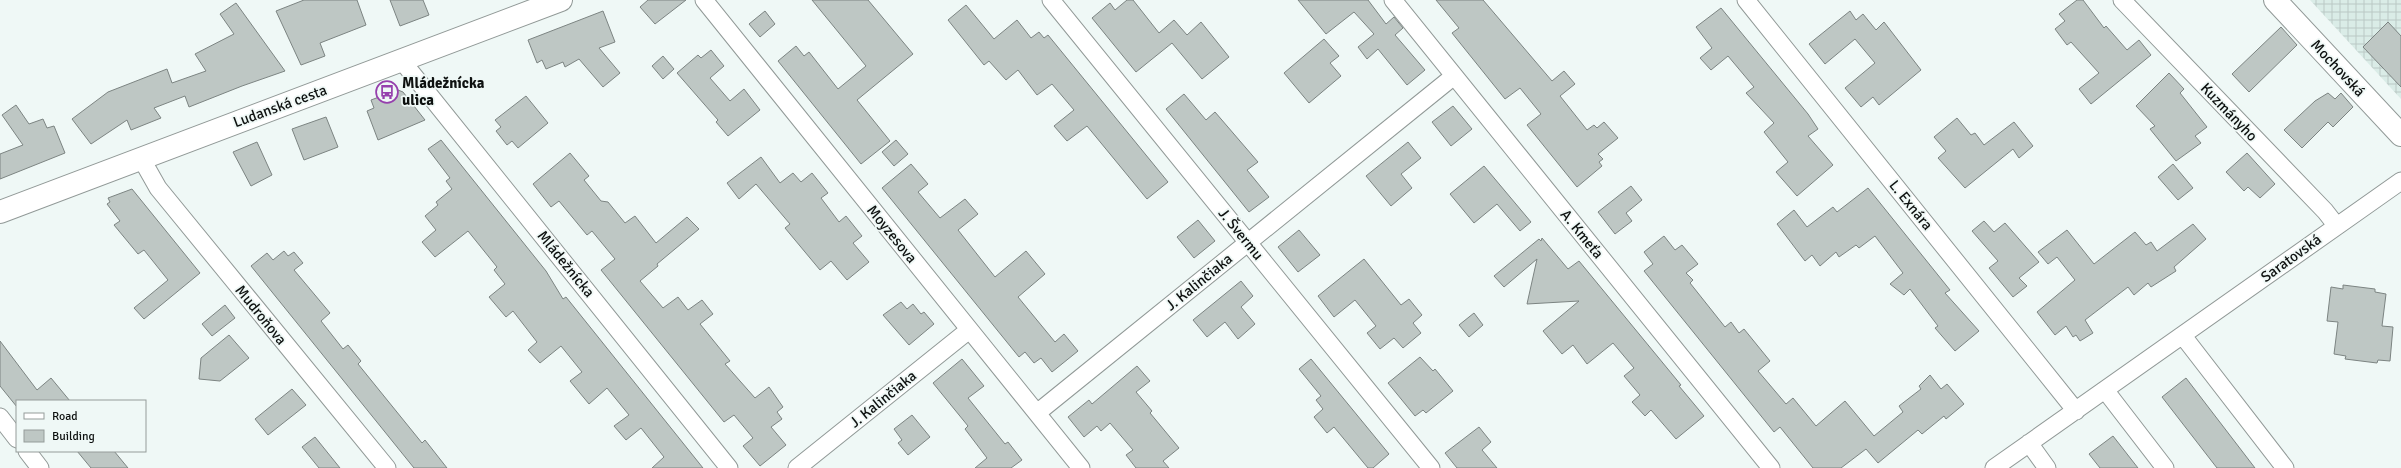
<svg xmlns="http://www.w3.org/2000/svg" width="2401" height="468" font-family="Signika,sans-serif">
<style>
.industrial{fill:url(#industrial-grid)}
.building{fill:#bec7c4;stroke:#7c8482}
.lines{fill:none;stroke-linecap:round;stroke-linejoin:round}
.minor-casing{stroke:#919997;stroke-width:19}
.tertiary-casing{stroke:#919997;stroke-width:24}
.minor{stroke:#fff;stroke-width:17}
.tertiary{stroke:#fff;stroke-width:22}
.labels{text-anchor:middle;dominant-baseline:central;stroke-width:3.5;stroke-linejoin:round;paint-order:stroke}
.street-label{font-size:15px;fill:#0e1110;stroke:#eff8f6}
.poi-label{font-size:15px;font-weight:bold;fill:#0e1110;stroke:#eff8f6;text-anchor:start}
</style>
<defs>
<pattern id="industrial-grid" width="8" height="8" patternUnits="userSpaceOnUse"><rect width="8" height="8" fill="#daece7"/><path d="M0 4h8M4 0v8" fill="none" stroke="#bac9c5"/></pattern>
</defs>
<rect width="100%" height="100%" fill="#eff8f6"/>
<!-- industrial -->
<path class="industrial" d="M2310,0H2401V99Z"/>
<!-- building -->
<path class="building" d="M304,0H357L366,25L320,43L325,56L301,65L276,11Z
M390,0H423L429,15L400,26Z
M648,0H686L655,24L640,7Z
M812,0H868L913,54L857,100L890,141L861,164L778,61L796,46L804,56L809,52L838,89L866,66Z
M1127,0H1133L1159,33L1174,20L1187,35L1201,22L1229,57L1202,79L1172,43L1136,72L1092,18L1110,3L1115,10Z
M1298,0H1368L1386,24L1394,17L1403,28L1395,35L1425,70L1407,85L1378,49L1367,59L1358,47L1374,34L1354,12L1326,34Z
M1436,0H1483L1552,81L1564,71L1575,84L1560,96L1587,130L1594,125L1597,128L1604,122L1618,138L1598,154L1603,159L1599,162L1602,166L1577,187L1527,125L1541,114L1520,88L1505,99L1452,33L1459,28Z
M2077,0H2083L2104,28L2106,26L2127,50L2139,40L2151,55L2091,104L2079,89L2099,73L2071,42L2067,45L2055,29L2065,21L2059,14Z
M236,3L285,71L242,86L189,107L185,96L154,108L161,118L131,130L127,120L91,144L72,119L108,92L167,69L172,83L206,71L195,54L234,34L220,14Z
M966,5L994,39L1017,20L1031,38L1039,32L1044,38L1048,35L1168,182L1147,199L1087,126L1067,141L1054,126L1074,110L1052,84L1037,95L1018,70L1006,80L989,61L984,65L948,20Z
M1721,8L1808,114L1818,129L1808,136L1833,165L1797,196L1776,172L1788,162L1764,132L1774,123L1746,93L1754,87L1728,56L1711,70L1700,58L1712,48L1696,27Z
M603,11L615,42L599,48L620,73L603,87L579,59L565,67L563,62L546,69L542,60L537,63L528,40Z
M765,11L775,24L760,37L749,24Z
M1850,11L1856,20L1863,14L1876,30L1884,22L1921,70L1879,105L1873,97L1861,107L1845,88L1875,63L1855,39L1825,64L1809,44Z
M2388,22L2401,36V87L2363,47Z
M2281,27L2297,45L2249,92L2232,74Z
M1324,39L1339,56L1330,63L1341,76L1309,103L1284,73Z
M711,50L724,66L710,78L730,101L744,89L760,110L728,136L716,122L718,120L677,73L698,55L701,58Z
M663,56L674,69L663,79L652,66Z
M2169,73L2184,89L2180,93L2207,127L2195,136L2201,143L2176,161L2150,129L2155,126L2136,106Z
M398,90L403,92L425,120L378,140L367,111L374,108L371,100Z
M2328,93L2335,99L2341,93L2353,107L2333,127L2328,122L2302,148L2284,130L2315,101Z
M1184,94L1206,120L1215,112L1258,162L1247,170L1269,197L1249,212L1166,109Z
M526,96L548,123L518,148L512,141L507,145L496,131L501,127L495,120Z
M16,105L29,124L43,119L47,128L54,126L65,153L0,179V154L23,145L2,115Z
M1453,106L1472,129L1451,146L1432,122Z
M326,117L338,147L304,160L292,129Z
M1957,118L1971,135L1975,133L1984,145L2014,122L2033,146L2019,158L2013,149L1965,188L1938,158L1946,151L1934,137Z
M441,140L546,271L563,299L566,297L703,468H652L664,457L641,428L626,440L614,426L629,415L607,388L589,404L570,381L582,372L561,346L540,363L528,350L537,342L513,311L506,317L489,297L505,284L494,270L497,267L468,231L435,257L422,242L436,230L425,216L438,205L436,202L452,189L446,181L450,178L428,149Z
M896,140L908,154L894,166L882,152Z
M257,142L272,175L251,186L233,152Z
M1408,142L1421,158L1401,174L1412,188L1391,206L1366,176Z
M570,153L589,176L584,180L601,201L608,202L625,223L635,216L656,243L687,217L699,229L657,264L658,266L640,281L663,308L678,297L688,310L702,300L713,314L700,324L730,361L725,364L755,398L769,387L783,407L777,412L782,419L771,427L786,445L760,466L743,446L753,438L734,415L724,422L601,270L615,259L592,231L587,235L559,201L551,207L533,184Z
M2247,153L2275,184L2260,198L2248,187L2244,191L2226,172Z
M761,157L780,183L793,173L801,182L812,173L828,193L821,198L839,222L846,216L862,236L853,243L869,262L847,280L831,261L820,270L785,228L790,224L756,184L739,199L727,183Z
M911,164L928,184L918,192L940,218L965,199L978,214L958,230L995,277L1026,251L1045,274L1018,297L1055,342L1064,334L1078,351L1052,372L1041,358L1034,363L1025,352L1019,357L882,188Z
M2173,164L2193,188L2178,200L2158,177Z
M1484,166L1531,222L1520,231L1497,204L1474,223L1450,194Z
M1631,186L1642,200L1626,213L1632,221L1615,234L1598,212Z
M1868,188L1950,290L1945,293L1979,331L1955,351L1935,328L1938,326L1910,289L1904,295L1890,284L1903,273L1875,236L1859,248L1856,245L1839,257L1836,252L1820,266L1812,255L1805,261L1777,224L1794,210L1807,227L1833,207L1837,212Z
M132,189L200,273L144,319L134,308L168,280L144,250L138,254L114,225L120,221L107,204L110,202L108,198Z
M1198,220L1215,241L1194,258L1177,237Z
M1984,221L1994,232L2005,223L2039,262L2019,278L2027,286L2013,297L1989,268L1998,261L1972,231Z
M2193,224L2206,239L2174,267L2176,271L2151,287L2148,283L2134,295L2128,287L2085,320L2093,333L2080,341L2076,335L2073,337L2066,326L2055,335L2037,312L2075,280L2057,257L2048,264L2038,252L2067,230L2094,264L2135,232L2146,245L2151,242L2157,251Z
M1299,230L1320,255L1298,272L1278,247Z
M1664,236L1675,250L1682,245L1698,264L1686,273L1693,280L1690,283L1725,327L1731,322L1739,333L1744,329L1770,361L1758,371L1786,404L1793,398L1816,426L1845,401L1874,436L1903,412L1899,406L1921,389L1919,386L1930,375L1941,389L1947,384L1964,404L1946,419L1944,416L1922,434L1918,430L1878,463L1866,449L1841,468H1813L1780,427L1774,432L1644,271L1653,264L1644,252Z
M1542,238L1568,269L1579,261L1681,385L1679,386L1704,416L1676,439L1651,410L1645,416L1632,402L1640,395L1624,376L1634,368L1613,343L1587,364L1573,345L1562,354L1543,331L1579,301L1527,304L1537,259L1504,287L1494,276L1539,239L1541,241Z
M284,251L288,256L294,252L303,263L294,270L330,313L321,321L343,349L348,345L361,361L358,364L422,443L425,440L447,468H414L251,266L267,253L273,260Z
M1364,259L1401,305L1409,299L1422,315L1413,323L1421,333L1403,348L1394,338L1380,349L1367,333L1376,326L1355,300L1334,317L1318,296Z
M1241,281L1253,296L1241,307L1255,324L1238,339L1225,322L1207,337L1193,320Z
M2343,285L2375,289V292L2386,294L2382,326L2393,327L2390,361L2378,360L2377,363L2345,359L2346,356L2334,354L2338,322L2327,321L2331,287L2343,289Z
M901,302L907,309L913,304L921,314L924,312L934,324L909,345L883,315Z
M225,305L235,318L212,336L202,324Z
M1474,313L1483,325L1469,337L1459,325Z
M229,335L249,358L220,381L199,379L201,358Z
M0,341L37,390L51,378L70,401H17V407L0,386Z
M1420,357L1433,371L1435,369L1453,391L1426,413L1423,410L1415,416L1388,383Z
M962,359L984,386L968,398L1005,444L1008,442L1022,460L1011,468H975L987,458L965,429L968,426L933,383Z
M1311,359L1389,454L1373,468H1368L1334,427L1327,433L1314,417L1323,409L1316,400L1321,396L1299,369Z
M1137,366L1150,381L1136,392L1152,411L1150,413L1179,448L1163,461L1169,468H1136L1126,455L1133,450L1110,423L1101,431L1097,426L1084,437L1068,417L1089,400L1092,404Z
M2186,378L2255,468H2217L2162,397Z
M292,389L306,405L268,435L255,419Z
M912,415L930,437L908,455L898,443L902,440L894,429Z
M1479,427L1491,442L1482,450L1497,468H1457L1445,453Z
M2113,436L2138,468H2100L2089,454Z
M315,437L340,468H319L302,447Z
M77,451H114L128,468H91Z"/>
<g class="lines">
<!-- minor casing -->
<g class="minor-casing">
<path id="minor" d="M704,0L1081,468
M1051,0L1431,468
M1393,0L1771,468
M1746,0L2076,411
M2122,0L2325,211L2336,225
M402,61L729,468
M141,158L158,188L387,468
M2183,336L2285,468
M2105,390L2165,468
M1037,413L1454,76
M0,417L17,439
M2029,443L2047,468
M27,451L40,468
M797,468L969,330
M1994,468L2401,181"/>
</g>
<!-- tertiary casing -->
<g class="tertiary-casing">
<path id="tertiary" d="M2275,0L2401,135
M0,212L561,0"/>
</g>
<!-- minor -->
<use href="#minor" class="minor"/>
<!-- tertiary -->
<use href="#tertiary" class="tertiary"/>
</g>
<!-- icons -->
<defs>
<g id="bus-ring" transform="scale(1.15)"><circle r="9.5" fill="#eff8f6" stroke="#9640ad" stroke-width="1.5"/><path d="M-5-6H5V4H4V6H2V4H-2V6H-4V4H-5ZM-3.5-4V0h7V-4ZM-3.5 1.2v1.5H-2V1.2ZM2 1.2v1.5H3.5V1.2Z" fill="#9640ad"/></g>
</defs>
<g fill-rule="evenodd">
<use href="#bus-ring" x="387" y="92"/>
</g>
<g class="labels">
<!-- street labels -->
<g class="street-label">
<text transform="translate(2338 68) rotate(47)">Mochovská</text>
<text transform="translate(280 106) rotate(-20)">Ludanská cesta</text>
<text transform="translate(2229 112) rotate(46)">Kuzmányho</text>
<text transform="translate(1911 205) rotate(51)">L. Exnára</text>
<text transform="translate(892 234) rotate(51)">Moyzesova</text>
<text transform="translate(1241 234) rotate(51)">J. Švermu</text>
<text transform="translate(1582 234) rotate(51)">A. Kmeťa</text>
<text transform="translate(2291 258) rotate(-36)">Saratovská</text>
<text transform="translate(566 264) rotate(51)">Mládežnícka</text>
<text transform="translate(1199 282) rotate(-39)">J. Kalinčiaka</text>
<text transform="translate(261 315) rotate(51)">Mudroňova</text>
<text transform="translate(883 399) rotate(-39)">J. Kalinčiaka</text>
</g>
<!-- poi labels -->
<g class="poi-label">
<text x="402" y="83">Mládežnícka<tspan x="402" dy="17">ulica</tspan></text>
</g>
</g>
<!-- legend -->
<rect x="16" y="400" width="130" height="52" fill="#eff8f6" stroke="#959c9a"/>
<rect x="24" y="413" width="20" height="6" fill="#ffffff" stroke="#959c9a"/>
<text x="52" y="420" font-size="12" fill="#0e1110">Road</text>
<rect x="24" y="430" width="20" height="12" fill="#bec7c4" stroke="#959c9a"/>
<text x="52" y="440" font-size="12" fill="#0e1110">Building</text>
</svg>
